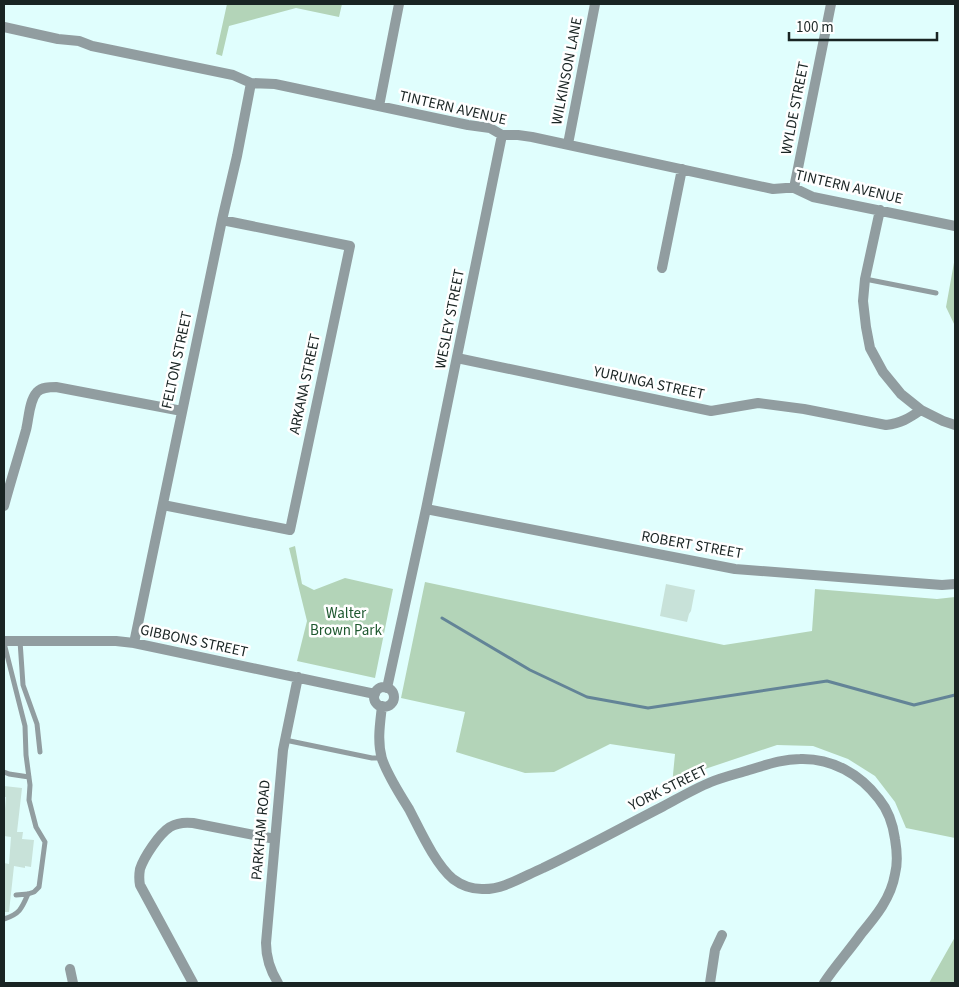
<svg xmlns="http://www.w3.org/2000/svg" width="959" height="987" font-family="'Source Sans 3',sans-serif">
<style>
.green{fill:#b3d4b8}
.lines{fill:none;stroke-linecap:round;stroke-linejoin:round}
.stream{stroke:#638497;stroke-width:3}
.building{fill:#c8e2d9}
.lane{stroke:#919da0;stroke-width:5}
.street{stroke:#919da0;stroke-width:10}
.labels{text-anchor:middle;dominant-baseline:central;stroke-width:5;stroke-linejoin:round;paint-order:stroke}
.street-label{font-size:15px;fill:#192423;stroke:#fff}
.park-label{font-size:15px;fill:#1e582f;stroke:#fff}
</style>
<rect width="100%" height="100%" fill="#e0fefd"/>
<!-- green -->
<path class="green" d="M227,4H342L339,17L296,8L229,26L222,56L216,54Z
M955,257V326L946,307Z
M295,546L302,584L314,590L345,578L393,589L375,678L297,661L307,621L289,548Z
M425,582L724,645L812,631L815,589L937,599L955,597V838L906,828L895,802L875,776L848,759L813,746L777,745L705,769L672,785L675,754L610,744L554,772L525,773L456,752L465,712L401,698Z
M955,937V983H929Z"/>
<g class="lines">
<!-- stream -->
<path class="stream" d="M442,618L530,670L587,697L648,708L827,681L914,705L955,695"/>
</g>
<!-- building -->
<path class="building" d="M666,584L695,590L691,611L689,614L687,622L660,616Z
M4,786L22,788L17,832H23L22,839L34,840L31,867L25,866V868L14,866L9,912H4V863L9,864L11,837L4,836V821L6,797H4Z"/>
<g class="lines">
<!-- lane -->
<path class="lane" d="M865,279L936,293
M20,641L23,685L37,724L40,752
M4,643L25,726L26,755L30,785L29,800L36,827L45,842L39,887L34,892L28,894L16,895
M285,740L372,758H382
M4,772L9,774L29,777
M4,919C20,914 22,908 28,894"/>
<!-- street -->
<path class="street" d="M4,27L58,39L79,41L92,46L233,75L251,83L275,84L468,125L490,128L502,135H518L532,137L773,189L786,188H794L813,197L955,226
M379,106L399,4
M568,144L595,4
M794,188L831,4
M880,210L865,279L863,301L866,327L870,348L883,372L901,394L921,410L943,421L955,425
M662,268L682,169
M457,358L711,411L758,403L804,409L886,425C901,423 908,419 921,410
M163,505L290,530L350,246L222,220
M4,506C11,480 19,455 26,430C29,418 29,401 37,392C42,387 49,387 56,387L182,411
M426,509L735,569L903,582L942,585L955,584
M4,641H116L134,643L375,694
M134,643L222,220L237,156L251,83
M374 697a10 10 0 1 1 20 0a10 10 0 1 1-20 0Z
M387,688L426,509L502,135
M382,706C380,724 377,741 382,759C388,776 399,793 409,809C420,830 435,864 453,879C461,885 471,889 482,889C503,890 524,876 543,868C583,849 621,828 660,808C677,799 694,789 711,782C723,777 736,774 749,770C766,765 782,759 800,759C832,758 860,774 879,799C888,810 893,825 895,839C897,851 898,863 895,874C891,898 876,916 861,934C849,951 835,966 824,983
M70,969L73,983
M193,983L140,885C139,880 139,875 140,869C144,857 159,834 170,827C177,823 185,822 193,823L275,839
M278,983C270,970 266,958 266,943L283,750L298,677
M710,983L715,950L722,935"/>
</g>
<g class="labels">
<!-- street labels -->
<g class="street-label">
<text transform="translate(567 71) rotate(-79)">WILKINSON LANE</text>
<text transform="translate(453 108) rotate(13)">TINTERN AVENUE</text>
<text transform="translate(795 108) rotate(-79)">WYLDE STREET</text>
<text transform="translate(849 187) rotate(13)">TINTERN AVENUE</text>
<text transform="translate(450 319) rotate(-79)">WESLEY STREET</text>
<text transform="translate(177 360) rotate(-78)">FELTON STREET</text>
<text transform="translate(649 383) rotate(12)">YURUNGA STREET</text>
<text transform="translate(305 384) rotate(-78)">ARKANA STREET</text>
<text transform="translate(692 545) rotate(10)">ROBERT STREET</text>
<text transform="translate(194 641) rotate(12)">GIBBONS STREET</text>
<text transform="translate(668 788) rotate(-26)">YORK STREET</text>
<text transform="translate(261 830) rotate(-85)">PARKHAM ROAD</text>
</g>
<!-- park labels -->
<g class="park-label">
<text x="346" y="613">Walter<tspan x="346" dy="17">Brown Park</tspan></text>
</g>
</g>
<!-- border -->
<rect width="959" height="987" fill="none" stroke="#192423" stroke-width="10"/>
<!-- scale -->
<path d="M789 32v8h148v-8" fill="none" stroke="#192423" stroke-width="2.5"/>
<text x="796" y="32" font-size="15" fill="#192423" stroke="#ffffff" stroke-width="4" paint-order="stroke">100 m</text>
</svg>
